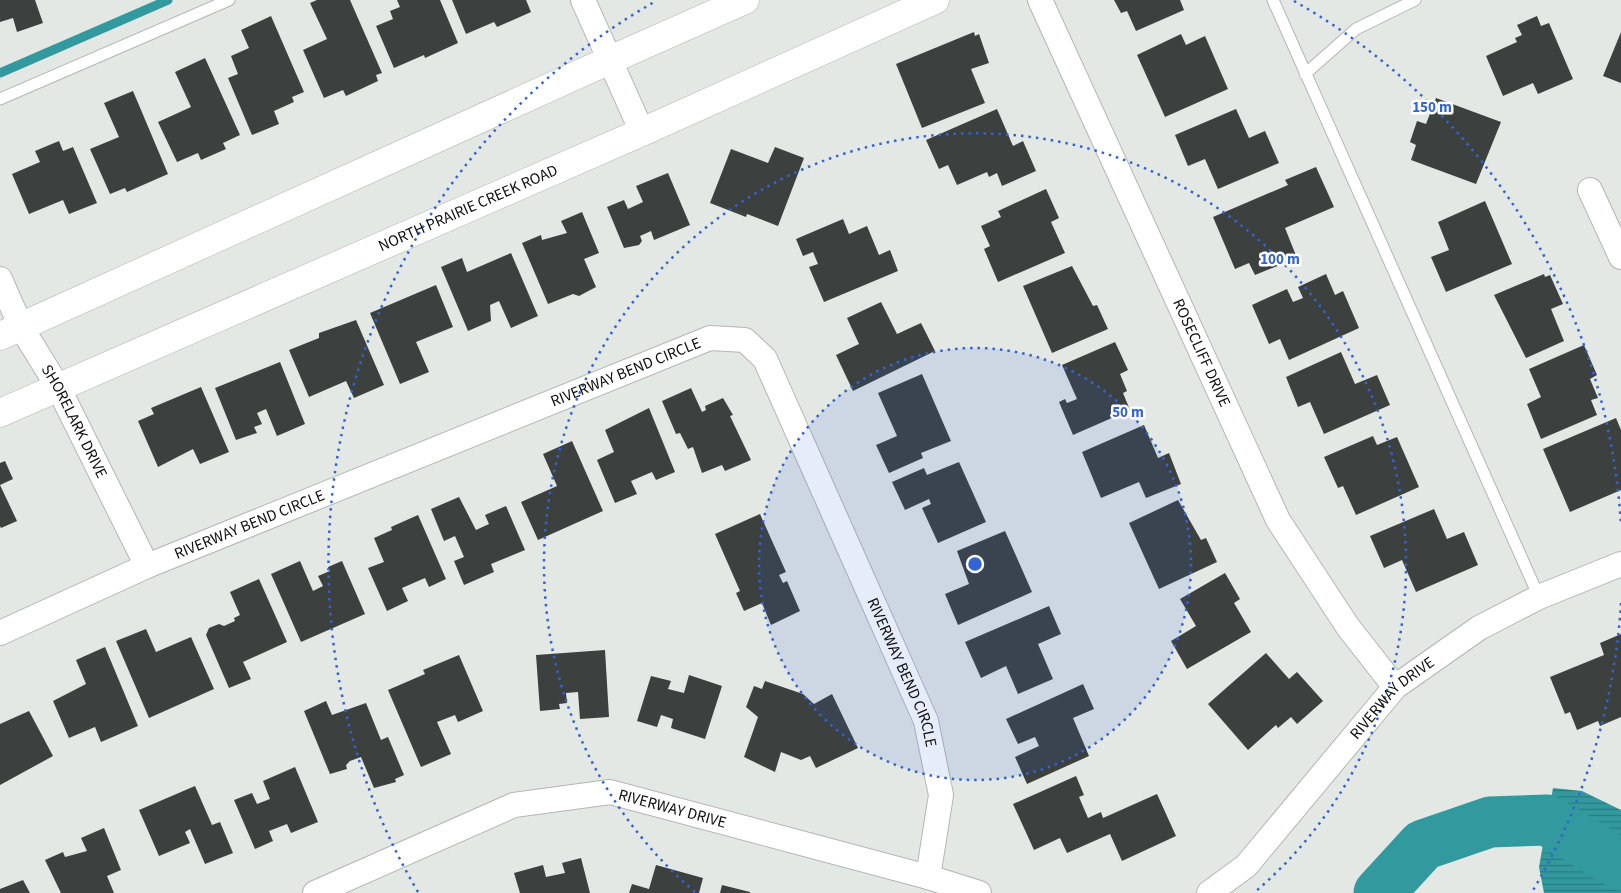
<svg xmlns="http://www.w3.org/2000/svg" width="1621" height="893" font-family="'Source Sans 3',sans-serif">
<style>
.water{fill:url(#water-rules)}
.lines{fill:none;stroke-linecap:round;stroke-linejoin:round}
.stream{stroke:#32999e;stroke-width:9}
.river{stroke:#32999e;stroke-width:51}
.building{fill:#3c403f}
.lane-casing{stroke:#b2b6b4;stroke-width:13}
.street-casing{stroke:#b2b6b4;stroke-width:26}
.secondary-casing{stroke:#b2b6b4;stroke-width:29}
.lane{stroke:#fff;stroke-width:11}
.street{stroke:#fff;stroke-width:24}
.secondary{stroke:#fff;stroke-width:28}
.ring{fill:none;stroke:#3364d4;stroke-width:2.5;stroke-dasharray:2.5 5}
.labels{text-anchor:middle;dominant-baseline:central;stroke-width:5;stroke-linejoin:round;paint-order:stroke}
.street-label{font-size:16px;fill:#0f100f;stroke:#fff}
.centre{fill:#3364d4;stroke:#fff;stroke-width:2.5}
.ring-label{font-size:15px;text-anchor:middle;font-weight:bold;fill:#3364d4;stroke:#fff;stroke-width:5;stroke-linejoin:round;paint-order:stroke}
</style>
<defs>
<pattern id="water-rules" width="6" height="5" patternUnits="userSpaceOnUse" patternTransform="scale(1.25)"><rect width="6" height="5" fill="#32999e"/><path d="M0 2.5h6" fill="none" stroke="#297b7f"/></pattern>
</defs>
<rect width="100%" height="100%" fill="#e3e8e5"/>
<!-- water -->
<path class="water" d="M1553,788L1582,791L1621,810V893H1544L1539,867Z"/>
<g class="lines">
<!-- stream -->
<path class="stream" d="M0,73L168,0"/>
<!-- river -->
<path class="river" d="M1379,893L1423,845L1490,822L1547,820L1621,865"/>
</g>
<!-- building -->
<path class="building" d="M0,0H35L43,23L17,32L13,18L0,22Z
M317,0H350L382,73L376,75L378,81L346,96L343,90L324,98L303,50L327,39L310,3Z
M397,0H440L458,43L425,58L424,55L394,68L376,26L393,19L390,11L400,7Z
M452,0H526L531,12L497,27L494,22L466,34Z
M1114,0H1180L1184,10L1136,31L1127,11L1121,13Z
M271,16L304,92L292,97L294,102L274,111L279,124L252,135L228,78L238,74L231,56L249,48L241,30Z
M1537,16L1541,26L1549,23L1573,79L1538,94L1533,83L1503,96L1486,56L1517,42L1515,38L1522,35L1517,25Z
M974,32L975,36L979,34L989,63L971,69L985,103L922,128L896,64Z
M1621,32V83L1603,76Z
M1181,34L1186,45L1205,36L1228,89L1165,117L1137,55Z
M205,58L240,135L223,143L226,149L201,160L198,153L177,162L158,122L191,107L175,72Z
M133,91L168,174L127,192L125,188L110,194L90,149L119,137L104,103Z
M1436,98L1501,122L1476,184L1411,160L1416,145L1410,142L1417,121L1426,124Z
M997,109L1013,146L1023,141L1036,171L1002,186L997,173L989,177L987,172L957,185L948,165L939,169L926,140Z
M1236,109L1249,138L1265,131L1279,163L1218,189L1205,159L1188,166L1175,135Z
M59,141L63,151L73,147L97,203L69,214L63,200L29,214L12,174L40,162L35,151Z
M775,147L804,158L778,226L747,214L746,217L710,203L731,149L768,163Z
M1316,167L1334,207L1285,228L1297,258L1255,275L1249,263L1235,269L1213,217L1288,185L1285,180Z
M668,173L690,225L654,240L651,231L640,236L642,241L639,245L624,248L607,207L624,200L628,209L643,202L636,186Z
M1046,189L1059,218L1051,222L1065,253L998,282L984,249L990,246L981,226L1001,217L998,211Z
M1485,201L1512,264L1446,292L1431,257L1449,250L1438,222Z
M582,212L599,253L584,259L596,287L579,296L573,294L548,304L522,243L541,235L542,240L567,233L561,221Z
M843,219L849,234L867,226L879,255L890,250L898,271L824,302L809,267L818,264L813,252L803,256L796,239Z
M511,253L538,316L511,328L499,301L490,305L491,321L468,331L441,267L462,258L467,272Z
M1072,266L1093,306L1097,305L1108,329L1052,353L1023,286Z
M1326,274L1335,295L1343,291L1359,328L1289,360L1280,339L1269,344L1252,305L1287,289L1293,302L1303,298L1298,287Z
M1544,274L1545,277L1550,275L1563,304L1551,309L1564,341L1526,358L1494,295Z
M436,285L453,327L416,342L429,372L400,384L370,313Z
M881,302L897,334L921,323L935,351L853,391L836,355L859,344L847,318Z
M356,320L384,385L354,398L346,381L309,397L289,350L319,338V333Z
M1115,342L1128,370L1120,374L1127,391L1123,393L1130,410L1073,435L1059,402L1065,399L1067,403L1077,399L1062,365Z
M1584,345L1597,375L1590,379L1598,398L1591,400L1597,415L1541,439L1527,404L1541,397L1529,369Z
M1341,352L1355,384L1377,375L1390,405L1324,434L1310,402L1298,407L1286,377Z
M280,362L305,424L277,436L266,409L257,413L262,424L254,427L257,433L236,440L215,388Z
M922,374L951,441L921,453L923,458L889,473L876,445L897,436L878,393Z
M201,387L229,452L200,464L193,449L158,467L138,421L154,414L151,408Z
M691,388L702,412L706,410L705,406L723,398L733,415L730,416L751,460L725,471L722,465L702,473L693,447L688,449L680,433L676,434L662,401Z
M649,408L675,472L656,480L652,472L631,481L637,494L615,503L597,460L614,452L605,430Z
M1616,418L1621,430V490L1570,512L1543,449Z
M1144,425L1158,458L1169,453L1181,484L1146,498L1139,482L1101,498L1082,452Z
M1373,436L1377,445L1397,437L1419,487L1356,515L1343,486L1338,488L1324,457Z
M572,441L603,511L538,540L521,502L557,486L543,454Z
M5,461L13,479L0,485V463Z
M959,462L986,522L938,543L922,508L931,504L929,499L905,510L892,482L924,468L927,475Z
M0,485L17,521L1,528L0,526Z
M459,497L476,530L489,524L485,515L506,506L525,550L491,564L494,572L464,585L454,561L464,557L455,536L444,541L431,509Z
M1178,500L1201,540L1206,538L1217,562L1159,589L1129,523Z
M1434,509L1447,539L1464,532L1478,565L1416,592L1402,560L1384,568L1370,536Z
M760,514L786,572L779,575L783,583L787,581L800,611L771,625L762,603L744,611L736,593L740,591L715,534Z
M418,515L446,579L429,587L425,578L402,588L408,601L387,611L368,568L384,562L374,538L392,530L391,527Z
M1005,531L1032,592L958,625L945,594L969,584L957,551Z
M300,561L313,591L323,586L318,576L330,571L328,567L342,561L365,614L301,642L271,574Z
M1225,573L1240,599L1234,603L1251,632L1187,669L1171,641L1196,626L1180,599Z
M259,579L287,642L243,662L251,679L229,688L206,635L209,628L219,624L224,626L235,621L234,618L240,615L230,592Z
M1049,606L1061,634L1038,644L1053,679L1018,694L1006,666L981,678L965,642Z
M146,629L156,652L191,637L214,689L149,718L116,641Z
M1621,634V717L1600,726L1598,721L1577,730L1570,712L1565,714L1550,677L1604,655L1600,643Z
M105,647L138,726L101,742L95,727L69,738L53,701L86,684L76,660Z
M605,650L609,717L580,719L578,692L566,693L567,703L559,704L560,709L540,711L536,655Z
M1266,653L1289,679L1297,672L1323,701L1297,724L1291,717L1278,728L1276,725L1248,750L1208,704Z
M459,655L483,711L458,722L455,715L437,722L451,754L421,767L388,690L425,674L423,670Z
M689,675L722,686L705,739L671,728L673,719L661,715L657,727L637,721L651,676L671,681L668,689L684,693Z
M765,681L803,694L814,704L832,694L858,748L816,768L810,756L801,760L781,752L775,772L744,757L758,717L746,707L754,686L762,689Z
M1083,684L1094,709L1073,718L1089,756L1027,784L1015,757L1039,746L1035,737L1018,744L1006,719Z
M326,701L332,715L366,703L381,740L388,737L404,775L395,779L396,782L374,788L361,757L350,761L346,765L347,769L330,774L304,711Z
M29,711L53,756L0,785V724Z
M295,767L318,822L291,833L287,824L269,831L273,841L255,849L234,800L252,793L257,804L270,799L263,781Z
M1076,776L1084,795L1079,797L1088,818L1101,812L1103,818L1157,794L1176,836L1122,861L1110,834L1067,853L1060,838L1034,850L1013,804Z
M195,786L212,825L220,822L233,853L205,864L190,829L185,832L190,843L159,856L139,810Z
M104,828L121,870L107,876L114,893H61L45,860L63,852L65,857L87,851L81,838Z
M581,858L590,893H520L514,873L543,865L546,877L565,873L562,863Z
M656,865L703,878L699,893H629L632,884L649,889Z
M23,880L30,893H0V889Z
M722,885L750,892V893H720Z"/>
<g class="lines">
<!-- lane casing -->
<g class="lane-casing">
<path id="lane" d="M1273,0L1539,597
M1305,74L1356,29L1415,0
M0,99L229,0"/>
</g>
<!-- street casing -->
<g class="street-casing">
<g id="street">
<path d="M583,0L642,132"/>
<path id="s1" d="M1040,0L1278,520L1348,627L1395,687"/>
<path d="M1590,190L1621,257"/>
<path id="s2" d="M0,279L21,327L58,387L147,566"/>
<path id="s3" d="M0,633L147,566L710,338L745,340L765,359L926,721L941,795L928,877"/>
<path id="s4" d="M315,893L514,805L610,792L928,877L979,893"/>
<path id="s5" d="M1209,893L1246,866L1395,687L1479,628L1539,597L1621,564"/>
</g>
</g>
<!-- secondary casing -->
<g class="secondary-casing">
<g id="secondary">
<path d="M0,336L610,60L745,0"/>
<path id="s6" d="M0,413L642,132L935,0"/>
</g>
</g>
<!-- lane -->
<use href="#lane" class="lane"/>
<!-- street -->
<use href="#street" class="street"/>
<!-- secondary -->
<use href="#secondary" class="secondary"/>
</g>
<!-- distance rings -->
<circle cx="975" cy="564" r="216" fill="#3364d4" fill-opacity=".12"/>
<g class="ring">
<circle cx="975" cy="564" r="216"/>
<path d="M695 892A431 431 0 1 1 1255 892"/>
<path d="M1621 603A647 647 0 0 1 1532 892M418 892A647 647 0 0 1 656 1M1294 1A647 647 0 0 1 1621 525"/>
</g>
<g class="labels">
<!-- street labels -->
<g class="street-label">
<text stroke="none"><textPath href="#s6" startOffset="511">NORTH PRAIRIE CREEK ROAD</textPath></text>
<text stroke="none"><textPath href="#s1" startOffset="388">ROSECLIFF DRIVE</textPath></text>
<text stroke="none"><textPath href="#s3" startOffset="678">RIVERWAY BEND CIRCLE</textPath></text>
<text stroke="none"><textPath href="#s2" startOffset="161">SHORELARK DRIVE</textPath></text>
<text stroke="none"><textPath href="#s3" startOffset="272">RIVERWAY BEND CIRCLE</textPath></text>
<text stroke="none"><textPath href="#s3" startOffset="1174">RIVERWAY BEND CIRCLE</textPath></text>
<text stroke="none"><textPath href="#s5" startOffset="269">RIVERWAY DRIVE</textPath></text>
<text stroke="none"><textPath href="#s4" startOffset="379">RIVERWAY DRIVE</textPath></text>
</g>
</g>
<circle cx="975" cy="564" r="8" class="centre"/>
<g class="ring-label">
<text x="1432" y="112">150 m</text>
<text x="1280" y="264">100 m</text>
<text x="1128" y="417">50 m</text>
</g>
</svg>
